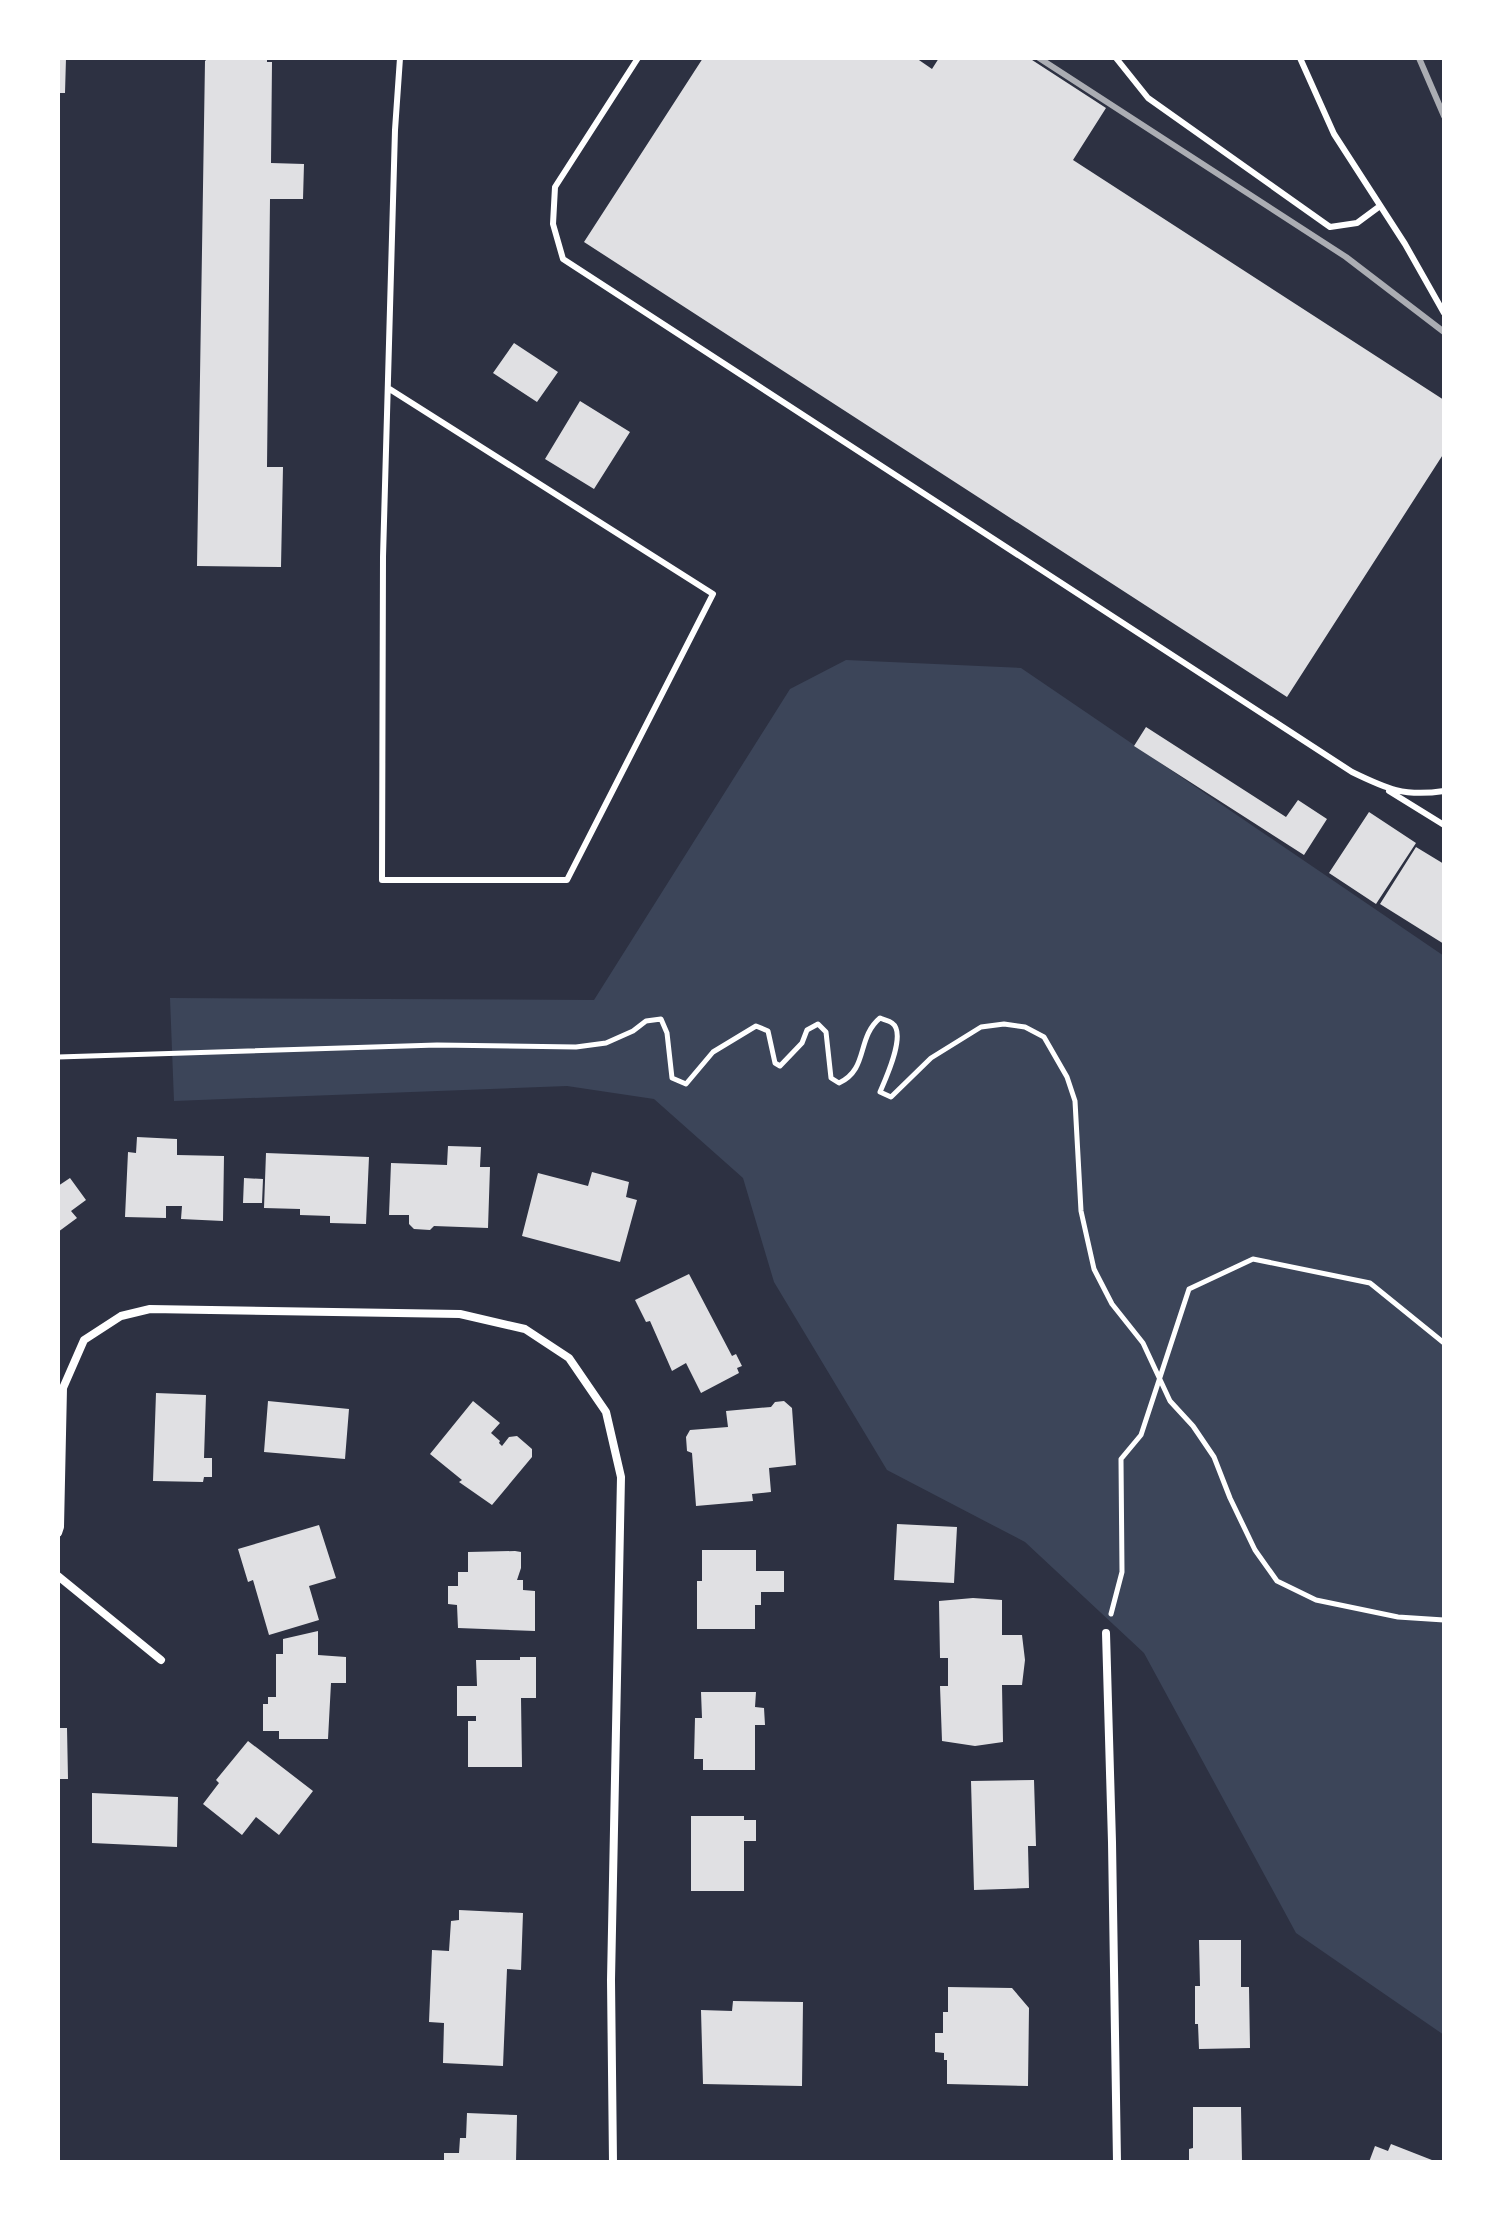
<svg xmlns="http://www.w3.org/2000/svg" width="1502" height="2220" font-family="Helvetica,sans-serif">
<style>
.green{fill:#3c4559}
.building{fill:#e0e0e3}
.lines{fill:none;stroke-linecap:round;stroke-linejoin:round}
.path{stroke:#fff;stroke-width:5}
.service{stroke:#fff;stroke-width:6}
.minor{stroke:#fff;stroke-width:8}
.rail{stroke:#abadb3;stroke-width:6}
</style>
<rect width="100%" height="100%" fill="#2d3142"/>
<!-- green -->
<path class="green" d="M846,660L1021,668L1444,956V2035L1296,1933L1144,1653L1025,1542L887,1470L774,1282L743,1178L654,1099L567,1086L174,1101L170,998L594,1000L790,689Z"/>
<!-- building -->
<path class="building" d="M58,58H66L65,93H58Z
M208,58H267V62H272L271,163L304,164L303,199H270L267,467H283L281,567L197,566L205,61Z
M703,58H916L932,69L939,58H1029L1106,108L1073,160L1444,400V453L1287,697L584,242Z
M514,343L558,372L537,402L493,373Z
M580,401L630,432L594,489L545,459Z
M1146,727L1286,817L1298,800L1327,819L1304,855L1134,746Z
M1369,812L1416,843L1376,904L1329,873Z
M1416,847L1444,864V944L1380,904Z
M137,1137L177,1139V1155L224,1156L223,1221L181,1219L182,1206H166V1218L125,1217L128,1152L136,1153Z
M448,1146L481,1147L480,1167H490L488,1228L434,1226L430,1230L414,1229L409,1224V1215H389L391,1163L447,1165Z
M266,1153L369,1157L366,1224L330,1223V1216L300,1215V1209L264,1208Z
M592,1172L629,1182L626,1197L637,1200L620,1262L522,1236L538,1173L588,1186Z
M70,1178L86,1200L71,1211L77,1218L58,1232V1186Z
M244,1178L263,1179L262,1203H243Z
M689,1274L732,1356L736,1354L742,1366L737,1368L739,1373L701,1393L686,1363L672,1371L650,1321L646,1322L635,1300Z
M156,1393L206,1395L204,1458H212V1477H204L203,1482L153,1481Z
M268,1401L349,1409L345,1459L264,1452Z
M473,1401L500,1423L491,1433L500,1441L499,1443L502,1446L509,1437L517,1436L532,1449V1457L492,1505L459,1482L462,1480L430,1454Z
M784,1401L792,1408L796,1465L769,1468L771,1492L752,1494L753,1501L696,1506L692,1453L687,1451L686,1437L690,1430L728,1427L726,1411L771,1407L775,1402Z
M897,1524L957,1527L954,1583L894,1580Z
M319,1525L336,1578L309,1586L319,1620L269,1635L253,1580L248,1582L238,1549Z
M702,1550H756V1571H784V1592H761V1605H755V1629H697V1581H702Z
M515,1551L521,1552V1568L517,1580H523V1590L535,1591V1631L458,1628L457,1605L448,1604V1586H458V1572H468V1552Z
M973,1598L1002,1600V1635H1022L1025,1660L1022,1685H1002L1003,1742L975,1746L942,1741L940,1686H948V1658H940L939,1601Z
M318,1631V1655L346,1657V1683H331L328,1739H279V1731H263V1704H268V1697H276V1654H283V1639Z
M520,1657H536V1698H521L522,1767H468V1721H476V1716H457V1686H477L476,1660H520Z
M701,1692H756L755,1707L764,1708L765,1725H755V1770H703V1759H694L695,1718H702Z
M58,1728H67L68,1779H58Z
M248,1741L313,1791L279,1835L256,1817L242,1835L203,1804L219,1783L216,1780Z
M1034,1780L1036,1846H1028L1029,1888L974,1890L971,1781Z
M92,1793L178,1797L177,1847L92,1843Z
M691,1816H744V1820H756V1841H744V1891H691Z
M459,1910L523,1913L521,1970L507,1969L503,2066L443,2063L444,2023L429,2022L432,1950L449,1951L451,1921L459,1920Z
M1199,1940H1241V1987H1249L1250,2048L1199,2049L1198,2024H1195V1986H1200Z
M948,1987L1012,1988L1029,2008L1028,2086L947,2084V2060H944V2053L935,2052V2033H943V2012H948Z
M733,2001L803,2002L802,2086L703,2084L701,2010L732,2011Z
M1193,2107H1241L1242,2162H1189V2149L1193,2148Z
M467,2113L517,2115L516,2162H444V2153H459L460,2138H466Z
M1391,2144L1437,2162H1369L1375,2146L1388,2151Z"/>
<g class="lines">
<!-- path -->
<path class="path" d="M58,1057L437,1045L576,1047L606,1043L633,1031L646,1021L661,1019L667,1033L672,1078L686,1084L713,1052L756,1026L768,1031L775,1063L780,1066L802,1043L807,1030L818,1024L826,1032L831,1078L839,1083C869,1069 856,1038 880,1018C882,1019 890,1021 892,1023C907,1033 886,1078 880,1092L891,1097L931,1058L981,1027L1004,1024L1025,1027L1044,1037L1067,1077L1075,1101L1081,1211L1094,1269L1112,1304L1143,1343L1170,1401L1193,1426L1214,1457L1230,1498L1255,1550L1277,1581L1316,1600L1398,1617L1444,1620
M1111,1614L1122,1572L1121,1459L1141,1435L1189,1289L1253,1259L1370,1283L1444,1343"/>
<!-- service -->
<path class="service" d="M638,58L555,187L553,224L563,259L1352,772C1387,789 1404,797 1444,791
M1116,58L1148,98L1330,227L1357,223L1380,206
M1300,58L1334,134L1405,244L1444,313
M388,388L713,594L567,880H382L383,557L395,130L400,58
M1389,791L1444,825"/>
<!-- minor -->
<path class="minor" d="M58,1533L60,1527L63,1388L84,1340L121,1316L150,1309L460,1314L525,1329L569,1358L606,1412L621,1477L611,1980L613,2162
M58,1576L161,1660
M1106,1633L1112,1842L1117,2162"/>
<!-- rail -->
<path class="rail" d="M1039,58L1346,257L1444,332
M1419,58L1444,116"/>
</g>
<!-- border -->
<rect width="1502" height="2220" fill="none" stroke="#ffffff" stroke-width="120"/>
</svg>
